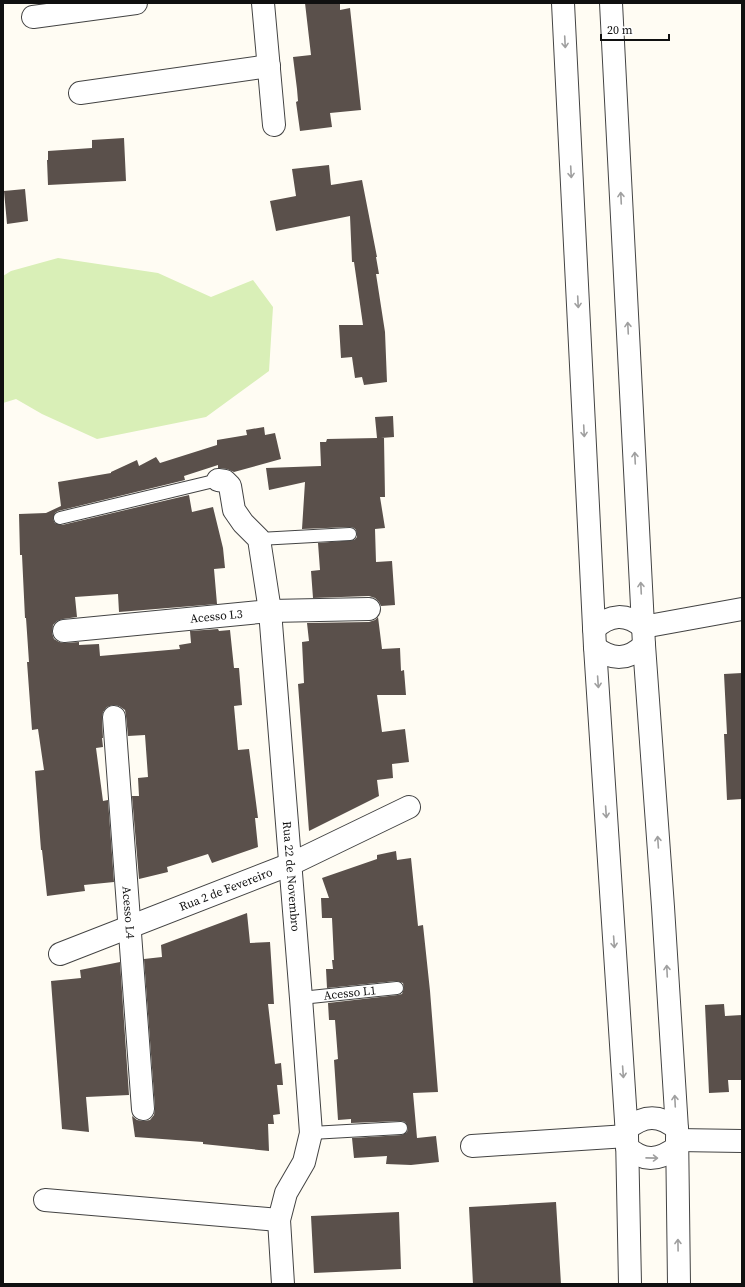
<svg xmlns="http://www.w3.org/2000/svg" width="745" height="1287" font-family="'Source Serif 4',serif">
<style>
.green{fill:#d9efb7}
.building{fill:#5a504b}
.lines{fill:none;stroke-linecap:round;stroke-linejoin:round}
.service-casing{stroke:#434343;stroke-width:14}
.minor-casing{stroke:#434343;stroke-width:24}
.service{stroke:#fff;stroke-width:12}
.minor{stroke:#fff;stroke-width:22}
.oneway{stroke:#9f9f9f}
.labels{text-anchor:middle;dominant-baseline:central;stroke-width:4;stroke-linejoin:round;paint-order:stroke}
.street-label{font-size:12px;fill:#101010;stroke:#fff}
</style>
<rect width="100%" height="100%" fill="#fffcf3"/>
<!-- green -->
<path class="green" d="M58,258L158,273L211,297L253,280L273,307L269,371L206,417L97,439L42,414L16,399L3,403V276L11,271Z"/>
<!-- building -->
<path class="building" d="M305,3H340V10L350,8L361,110L330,113L332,127L300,131L296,102L298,101L297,89L293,57L311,55Z
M124,138L126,181L48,185L47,160H48V151L92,148V140Z
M329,165L331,185L362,180L377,257H376L379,274H376L385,332L387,382L364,385L362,377L355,378L352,357L341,358L339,325H363L354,262H352L350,216L276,231L270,201L296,196L292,169Z
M25,189L28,221L7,224L4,191Z
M393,416L394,437L381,438H384L385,497H380L385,528L375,529L376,562L392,561L395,605L381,606L379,602L375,598L369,596L313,598L311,571L320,570L318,543L354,540L357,537L356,530L354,528L350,527L302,529L305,482L269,490L266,468L321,466L320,442H326L327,439L377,438L375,417Z
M264,427L265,435L275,433L281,459L234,472L227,469L218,468V465L184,476L185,480L58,511L55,513L53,519L55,523L62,525L189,495L192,512L213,507L223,548L225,568L214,569L217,604L119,612L118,594L75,597L77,617L63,619L57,621L53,625L52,633L54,639L59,642L65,643L79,642V645L99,644L100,656L180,649L179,645L191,643L190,631L218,629L219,631L230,630L234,668H239L242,705L234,706L238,750L249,749L258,818H255L258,847L212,863L208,854L167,867L168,872L139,879L132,796H139L138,778L148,777L145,735L128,736L126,716L125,710L119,706L113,705L107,707L103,712L102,718L103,738H102L103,747L96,748L103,801L108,800L114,882L84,885L85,891L47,896L42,850H41L35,771L44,770L38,729L32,730L27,662H29L26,618H25L22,555H20L19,514L46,513L61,506L58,482L111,473V472L137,460L139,466L156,457L160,463L217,445V440L247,435L246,430Z
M378,617L382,649L400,648L401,671L404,670L406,695H377L382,732L405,729L409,762L392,764L393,778L377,780L379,796L309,831L298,684L304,683L302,642L309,641L307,623L369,622L375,620Z
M742,673V799L727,800L724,734H727L724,674Z
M396,851L397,860L411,858L418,926L423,925L430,991L438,1092L413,1093L417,1138L436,1136L439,1162L411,1165L386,1164L387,1156L354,1158L352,1138L402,1135L407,1132L408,1128L405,1122L401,1121L351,1123V1119L338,1120L334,1060L338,1059L335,1020H329L328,1003L398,995L402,994L404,988L403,983L396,981L327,988L326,969H333L332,960H334L332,918H322L321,898H329L322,878L377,859V855Z
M247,913L250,943L270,942L274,1004H268L275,1064L281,1063L283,1085H277L280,1114L273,1115L274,1124H268L269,1151L203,1144V1142L135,1137L132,1116L137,1120L144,1121L150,1120L154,1115L155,1108L144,959L162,957L161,945Z
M120,962L129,1095L86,1097L89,1132L62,1129L51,981L81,978L80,970Z
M724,1004L725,1016L742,1015V1080H728L729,1092L709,1093L705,1005Z
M556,1202L561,1284H473L469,1207Z
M399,1212L401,1269L314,1273L311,1216Z"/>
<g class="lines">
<!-- service casing -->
<g class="service-casing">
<g id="service">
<path d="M60,518L218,480"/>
<path d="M259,539L350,534"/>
<path id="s1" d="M301,998L397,988"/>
<path d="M311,1133L401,1128"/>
</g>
</g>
<!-- minor casing -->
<g class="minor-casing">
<g id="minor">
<path d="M263,3L274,125"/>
<path d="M563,3L595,647L627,1136L630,1284"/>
<path d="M611,3L644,645L663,907L677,1129L679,1284"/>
<path d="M33,17L136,3"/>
<path d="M80,93L269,66"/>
<path id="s2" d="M218,480L225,481L230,486L234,510L243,523L259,539L270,611L301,998L311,1133L304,1162L286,1193L279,1220L283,1284"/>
<path d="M594,629C610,614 626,613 643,627L742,609"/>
<path id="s3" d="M64,631L270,611L369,609"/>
<path d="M595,647C612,661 629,660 644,645"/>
<path id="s4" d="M114,717L143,1109"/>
<path id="s5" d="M60,954L291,864L409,807"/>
<path d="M627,1129C644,1115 659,1114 677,1129"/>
<path d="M677,1140L742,1141"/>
<path d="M472,1146L627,1136"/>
<path d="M627,1147C644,1163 660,1160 677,1147"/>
<path d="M45,1200L279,1220"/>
</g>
</g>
<!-- service -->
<use href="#service" class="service"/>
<!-- minor -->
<use href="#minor" class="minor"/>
</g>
<!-- one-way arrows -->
<defs><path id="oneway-shaft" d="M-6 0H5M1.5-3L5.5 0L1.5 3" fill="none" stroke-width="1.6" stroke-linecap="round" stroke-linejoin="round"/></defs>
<g class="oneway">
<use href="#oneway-shaft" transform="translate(565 42) rotate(87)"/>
<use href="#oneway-shaft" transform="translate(571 172) rotate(87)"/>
<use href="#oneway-shaft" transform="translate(621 198) rotate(-93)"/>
<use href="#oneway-shaft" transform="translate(578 302) rotate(87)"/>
<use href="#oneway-shaft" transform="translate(628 328) rotate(-93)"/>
<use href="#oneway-shaft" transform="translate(584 431) rotate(87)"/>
<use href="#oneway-shaft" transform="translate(635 458) rotate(-93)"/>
<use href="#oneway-shaft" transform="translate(641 588) rotate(-93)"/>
<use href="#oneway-shaft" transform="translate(598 682) rotate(86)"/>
<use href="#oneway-shaft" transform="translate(606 812) rotate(86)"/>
<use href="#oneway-shaft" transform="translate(658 842) rotate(-94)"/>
<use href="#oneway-shaft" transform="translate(614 942) rotate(86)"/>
<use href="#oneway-shaft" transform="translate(667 971) rotate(-93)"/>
<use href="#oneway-shaft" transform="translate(623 1072) rotate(86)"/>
<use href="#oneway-shaft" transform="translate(675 1101) rotate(-93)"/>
<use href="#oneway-shaft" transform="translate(652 1158) rotate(1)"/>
<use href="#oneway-shaft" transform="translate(678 1245) rotate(-91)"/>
</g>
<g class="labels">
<!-- street labels -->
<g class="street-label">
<text stroke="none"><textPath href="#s3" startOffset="153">Acesso L3</textPath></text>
<text stroke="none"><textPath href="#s2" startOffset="416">Rua 22 de Novembro</textPath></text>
<text stroke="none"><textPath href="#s5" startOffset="178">Rua 2 de Fevereiro</textPath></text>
<text stroke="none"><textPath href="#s4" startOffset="196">Acesso L4</textPath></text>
<text stroke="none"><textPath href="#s1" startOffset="49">Acesso L1</textPath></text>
</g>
</g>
<!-- border -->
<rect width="745" height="1287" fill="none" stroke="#101010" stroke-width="8"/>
<!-- scale -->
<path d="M601 34v6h68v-6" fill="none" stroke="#101010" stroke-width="2"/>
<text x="607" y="34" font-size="12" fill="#101010" stroke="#ffffff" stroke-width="3" paint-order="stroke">20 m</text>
</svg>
